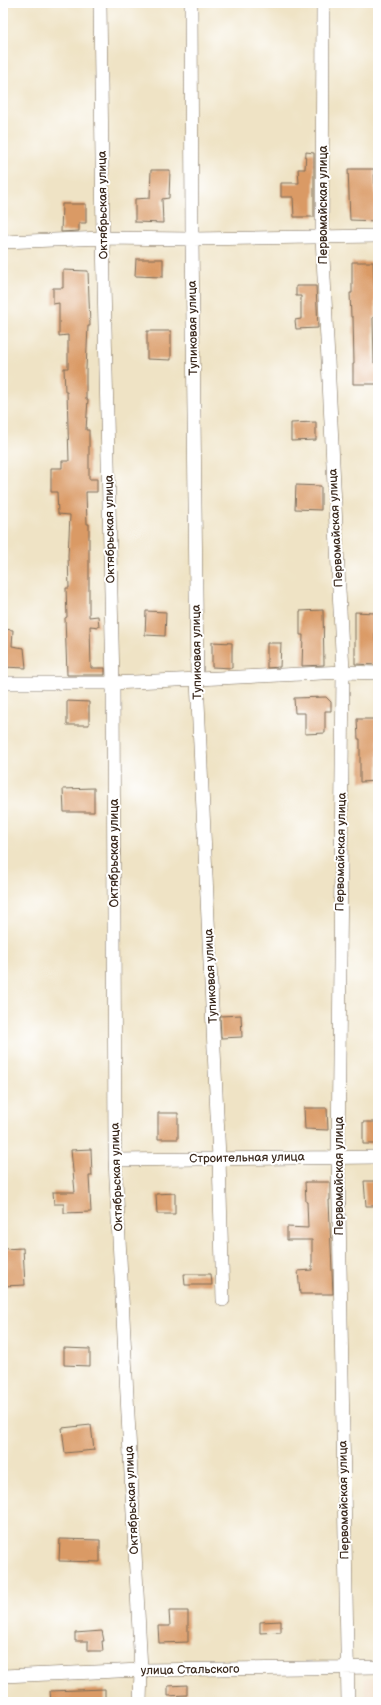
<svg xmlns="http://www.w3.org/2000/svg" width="381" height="1705" font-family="'Balsamiq Sans',sans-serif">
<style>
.built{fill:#eed7bb}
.building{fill:#da9a65}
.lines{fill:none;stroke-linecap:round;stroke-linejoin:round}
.minor-casing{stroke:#7a6b58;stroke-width:14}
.minor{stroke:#fff;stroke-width:13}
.labels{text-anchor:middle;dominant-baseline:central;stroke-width:4;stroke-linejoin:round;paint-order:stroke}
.street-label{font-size:12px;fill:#3b2a1e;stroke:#fff}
</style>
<rect width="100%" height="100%" fill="#fff"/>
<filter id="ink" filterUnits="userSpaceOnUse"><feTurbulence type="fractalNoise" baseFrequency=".025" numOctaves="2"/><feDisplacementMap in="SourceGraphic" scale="8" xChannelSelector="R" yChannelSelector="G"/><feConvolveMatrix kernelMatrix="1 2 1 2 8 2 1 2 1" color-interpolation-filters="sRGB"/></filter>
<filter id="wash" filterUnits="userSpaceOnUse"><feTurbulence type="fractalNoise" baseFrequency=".012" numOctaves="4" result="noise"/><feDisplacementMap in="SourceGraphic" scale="16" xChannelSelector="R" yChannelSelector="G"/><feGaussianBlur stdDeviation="0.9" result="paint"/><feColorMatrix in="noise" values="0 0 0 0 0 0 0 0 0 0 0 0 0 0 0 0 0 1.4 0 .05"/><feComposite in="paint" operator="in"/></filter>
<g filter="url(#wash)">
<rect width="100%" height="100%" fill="#efe3c5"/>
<!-- built -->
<path class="built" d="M364,1678H378V1702H365Z"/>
<g id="blocks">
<!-- building -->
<path class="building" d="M306,152L314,153V217H294L293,197H281V183H299L298,169H305Z
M348,169H374L377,221L350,220Z
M151,170H170L169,198L162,199L163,223L135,222V199L150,198Z
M62,204H86V223H79V231L61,232Z
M136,259H163V277L135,276Z
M352,262H373L376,317H373L374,363H378V384H353V364H354L353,317H351L350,293H352Z
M63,270L88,271L90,326H88L86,369V399H88L86,430H89V479H97V492H86L87,524H89V617L98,616L99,627L90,626L91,668H105V675H67L65,618L67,617L66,588H69L68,556L70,515L58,514L57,492H51V468H62V461H69L67,392H65L64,368H68V335L59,336V303L53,304V288H63Z
M296,286H316L318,328L296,329L295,320L301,319V296H296Z
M147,331H171V360L147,359Z
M316,422V440L291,441V423Z
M296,485L321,486V510L295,509Z
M323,610L324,665L302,666L303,635H300V611Z
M146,611L166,612L165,636L145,635Z
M355,612L375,613V640H378V665L355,664Z
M3,629L13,630L12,646L24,648L26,668L3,667Z
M212,642L232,643V668L212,667Z
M267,643H281L280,667L267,668Z
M326,697L331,702V711H325V733L305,734V713H295L294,698Z
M67,701L89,702V725H67Z
M357,719H378V781L360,782V739H358Z
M94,788V812H64L63,789Z
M241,1015L242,1037L221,1038L220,1016Z
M304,1108H327L328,1130L305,1129Z
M158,1113H178V1139H158Z
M363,1122H378V1144H363Z
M91,1149L92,1176H89L91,1212L64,1213V1204H54L53,1192H75L71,1150Z
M364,1181H378V1206H366Z
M305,1182H330V1200H329L333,1294H300L298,1271L312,1270V1240H287V1227L308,1228L307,1202H306Z
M175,1193V1214H157L156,1194Z
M23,1248L25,1285L3,1286V1249Z
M184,1274H211L212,1285H185Z
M64,1348L90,1349V1366L64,1365Z
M91,1425L94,1450L65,1453L62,1428Z
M60,1539L100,1540V1562L59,1561Z
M169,1611H188V1642L159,1643L158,1626H170Z
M281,1621V1632L260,1633V1622Z
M102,1631L104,1641H102L103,1651H88V1641H75V1633Z
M187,1685V1695L168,1696V1686Z
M105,1689V1702H51L50,1691Z"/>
</g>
</g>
<g filter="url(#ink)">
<use href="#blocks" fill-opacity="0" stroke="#7a6b58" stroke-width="1"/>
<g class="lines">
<!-- minor casing -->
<g class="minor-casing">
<path id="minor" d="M100,3L103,238L113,683L115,1160L141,1670L140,1702
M191,3L192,239L197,680L219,1158L223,1300
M323,3L322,236L343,672L338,1157L348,1702
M3,242L103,238L192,239L378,236
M3,683H113L343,672L378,673
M115,1160L378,1157
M3,1676L141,1670L378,1667"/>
</g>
<!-- minor -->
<use href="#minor" class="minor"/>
</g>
</g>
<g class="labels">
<!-- street labels -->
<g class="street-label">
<text transform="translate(103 205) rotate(-91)">Октябрьская улица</text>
<text transform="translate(323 205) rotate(-90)">Первомайская улица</text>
<text transform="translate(193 328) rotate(-91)">Тупиковая улица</text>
<text transform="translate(336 528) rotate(-93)">Первомайская улица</text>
<text transform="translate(110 529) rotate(-91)">Октябрьская улица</text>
<text transform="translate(197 652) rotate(-91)">Тупиковая улица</text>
<text transform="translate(341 852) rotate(-89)">Первомайская улица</text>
<text transform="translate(114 853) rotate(-90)">Октябрьская улица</text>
<text transform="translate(211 976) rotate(-93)">Тупиковая улица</text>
<text transform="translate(247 1158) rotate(-1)">Строительная улица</text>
<text transform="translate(339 1176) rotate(-90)">Первомайская улица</text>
<text transform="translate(117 1177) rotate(-92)">Октябрьская улица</text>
<text transform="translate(132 1500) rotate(-93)">Октябрьская улица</text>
<text transform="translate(344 1500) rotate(-91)">Первомайская улица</text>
<text transform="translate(190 1670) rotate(-1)">улица Стальского</text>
</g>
</g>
<!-- margin -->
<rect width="381" height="1705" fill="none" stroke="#fff" stroke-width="16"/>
</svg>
